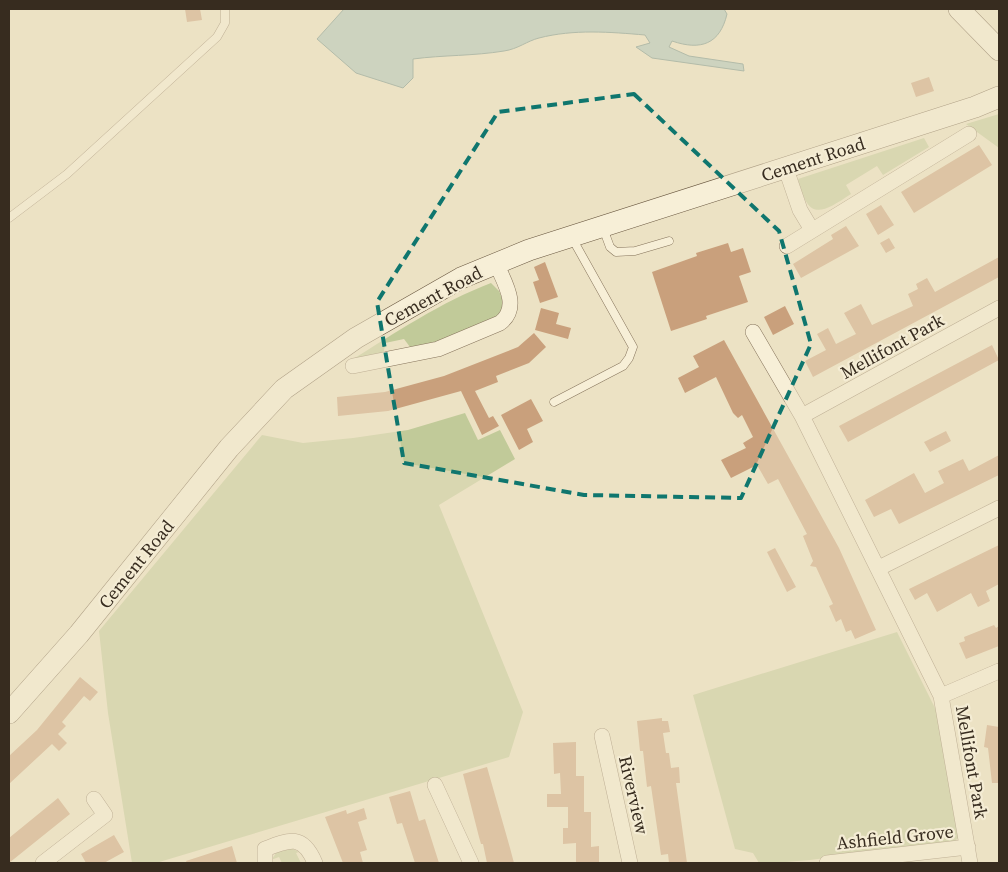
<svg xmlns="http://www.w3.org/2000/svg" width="1008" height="872" font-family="'Source Serif 4',serif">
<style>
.green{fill:#c1ca99}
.water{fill:#a6c0b9;stroke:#6d8d87}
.building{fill:#c9a07c}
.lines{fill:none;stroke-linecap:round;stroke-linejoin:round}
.lane-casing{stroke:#86745c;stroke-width:9}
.street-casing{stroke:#86745c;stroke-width:16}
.secondary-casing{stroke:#68563f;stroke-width:22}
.lane{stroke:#f7efd7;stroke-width:8}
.street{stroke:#f7efd7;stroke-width:15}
.secondary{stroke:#f7efd7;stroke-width:21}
.marked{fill:none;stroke:#0f766e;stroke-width:4;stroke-dasharray:10 6;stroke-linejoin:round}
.labels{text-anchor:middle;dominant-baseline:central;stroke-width:4.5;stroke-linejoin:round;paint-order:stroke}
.street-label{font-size:18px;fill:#372c1f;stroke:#f4ecd4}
</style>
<rect width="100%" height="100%" fill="#ece2c4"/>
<!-- green -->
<path class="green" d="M999,114V148L966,124Z
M924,138L929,147L883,175L877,166L846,185L851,194C821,214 808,221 798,179Z
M491,283L499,291L505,305L498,317L428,345L410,347L404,339L385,343L384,351L378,358L350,361C395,333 441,302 491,283Z
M465,413L478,440L500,430L515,459L439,505L523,712L509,757L156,863H132L108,713L99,631L262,435L303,443L353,438L408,430Z
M897,632L940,718L961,835L954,842C889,845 824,863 759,863L753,853L735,849L693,695Z
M291,848L299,852L296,853L301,863H282L279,857L271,860L277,852Z"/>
<!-- water -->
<path class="water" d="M344,9H724L727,14C720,44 701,51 672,41L669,47L689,56L743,64L744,71L652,58L636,47L650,43L645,35C610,32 574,29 539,38C527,41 518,49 504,51C474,56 443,55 413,59V78L403,88L356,73L317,39Z"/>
<!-- building -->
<path class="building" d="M185,9H200L202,20L187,22Z
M929,77L934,91L916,97L911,83Z
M979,145L992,165L914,213L901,192Z
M881,205L894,225L878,235L866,214Z
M846,226L859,246L801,278L793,264L833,239L831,235Z
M889,238L895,248L886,253L880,243Z
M728,243L731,252L743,248L751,272L739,276L748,302L706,316L707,319L671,331L652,272L697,256L696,253Z
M999,257V277L813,377L805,361L826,350L817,334L828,328L836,344L856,334L844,313L861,304L872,325L913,306L908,294L918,289L916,284L927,278L935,292Z
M545,262L558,297L540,303L533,282L539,280L534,267Z
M785,306L794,324L773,335L764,317Z
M541,308L559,313L556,324L571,328L568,339L535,330Z
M534,333L546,347L529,363L496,376L498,382L475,391L489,418L493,416L499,426L482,435L461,391L388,411L338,416L337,397L385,392L444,376L518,347Z
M724,340L839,548L876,630L855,639L851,630L846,632L841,619L836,622L829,606L833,604L816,567L810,566L813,561L803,536L807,534L778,479L768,484L757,465L731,478L721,460L746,448L743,443L753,437L742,415L738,418L733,413L716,377L685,393L678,378L699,367L693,356Z
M992,345L999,360L848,442L839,426Z
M531,399L543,421L527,429L533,442L519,450L501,415Z
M946,431L951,441L930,452L924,442Z
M999,455V475L899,524L891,509L874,517L865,500L914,473L925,493L944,483L938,471L963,459L969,471Z
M999,545V584L986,591L990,601L978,607L971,593L937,612L927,593L915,600L909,589Z
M775,548L796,587L787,592L767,552Z
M994,625L996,628L999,626V646L966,659L959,643L965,641L964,637Z
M80,677L98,692L90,701L84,696L62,722L66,726L58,734L67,743L59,751L52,744L9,784V756L37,730Z
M662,718V721H668L670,732L663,733L666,753H669L671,768L679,767L680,783H676L687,863H669L668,854L661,855L651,786L647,787L643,751H640L637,721Z
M987,725L999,727V783H992L988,748L984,747Z
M576,742V776H584V812H591V847L599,846V863H576V843L563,844V828H568V807H547V794H561L560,773L554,774L553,743Z
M487,767L510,848L514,863H487L483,844H481L479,837L463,774Z
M410,791L419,821L425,819L439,863H415L402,823L397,824L389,797Z
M58,798L70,814L9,863V838Z
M364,808L367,819L358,822L367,850L360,852L363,863H343L325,817L346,810L347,814Z
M114,835L124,852L104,863H86L81,854Z
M232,846L237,863H187L186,861Z"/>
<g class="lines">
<!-- lane casing -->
<g class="lane-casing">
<path id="lane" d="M9,218L67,174L217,37L225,23V9
M603,228L610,247L616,252L635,251L669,241
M554,402L623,366L629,358L633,347L572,238"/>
</g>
<!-- street casing -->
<g class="street-casing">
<path id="street" d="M786,169L800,210L812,230
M787,246L969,134
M753,332L802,416L941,696L970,863
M353,366L438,349L500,323C521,307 504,282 496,263
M802,416L999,308
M879,568L999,508
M941,696L999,671
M602,736L630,863
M435,785L471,863
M43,863L105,815L94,799
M265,863V849C290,839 303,834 315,863
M827,863L968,847"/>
</g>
<!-- secondary casing -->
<g class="secondary-casing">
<path id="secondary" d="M959,9L999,50
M9,713L79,634L229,448L284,389L356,338L461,278L529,250L975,107L999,97"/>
</g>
<!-- lane -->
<use href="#lane" class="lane"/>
<!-- street -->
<use href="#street" class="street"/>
<!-- secondary -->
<use href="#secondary" class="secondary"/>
</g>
<!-- marked area -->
<path d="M0 0H1008V872H0ZM634,94L779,231L811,344L741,498L584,495L404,463L377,302L498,112Z" fill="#ece2c4" fill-opacity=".55" fill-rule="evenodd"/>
<path class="marked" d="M634,94L779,231L811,344L741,498L584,495L404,463L377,302L498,112Z"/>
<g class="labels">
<!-- street labels -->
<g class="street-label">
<text transform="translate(813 159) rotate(-18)">Cement Road</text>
<text transform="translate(433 296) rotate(-28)">Cement Road</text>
<text transform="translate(892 346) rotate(-29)">Mellifont Park</text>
<text transform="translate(136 564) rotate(-51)">Cement Road</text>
<text transform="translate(972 762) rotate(80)">Mellifont Park</text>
<text transform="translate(634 795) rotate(77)">Riverview</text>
<text transform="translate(895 837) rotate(-6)">Ashfield Grove</text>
</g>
</g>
<!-- border -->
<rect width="1008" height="872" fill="none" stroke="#372c1f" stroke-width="20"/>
</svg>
